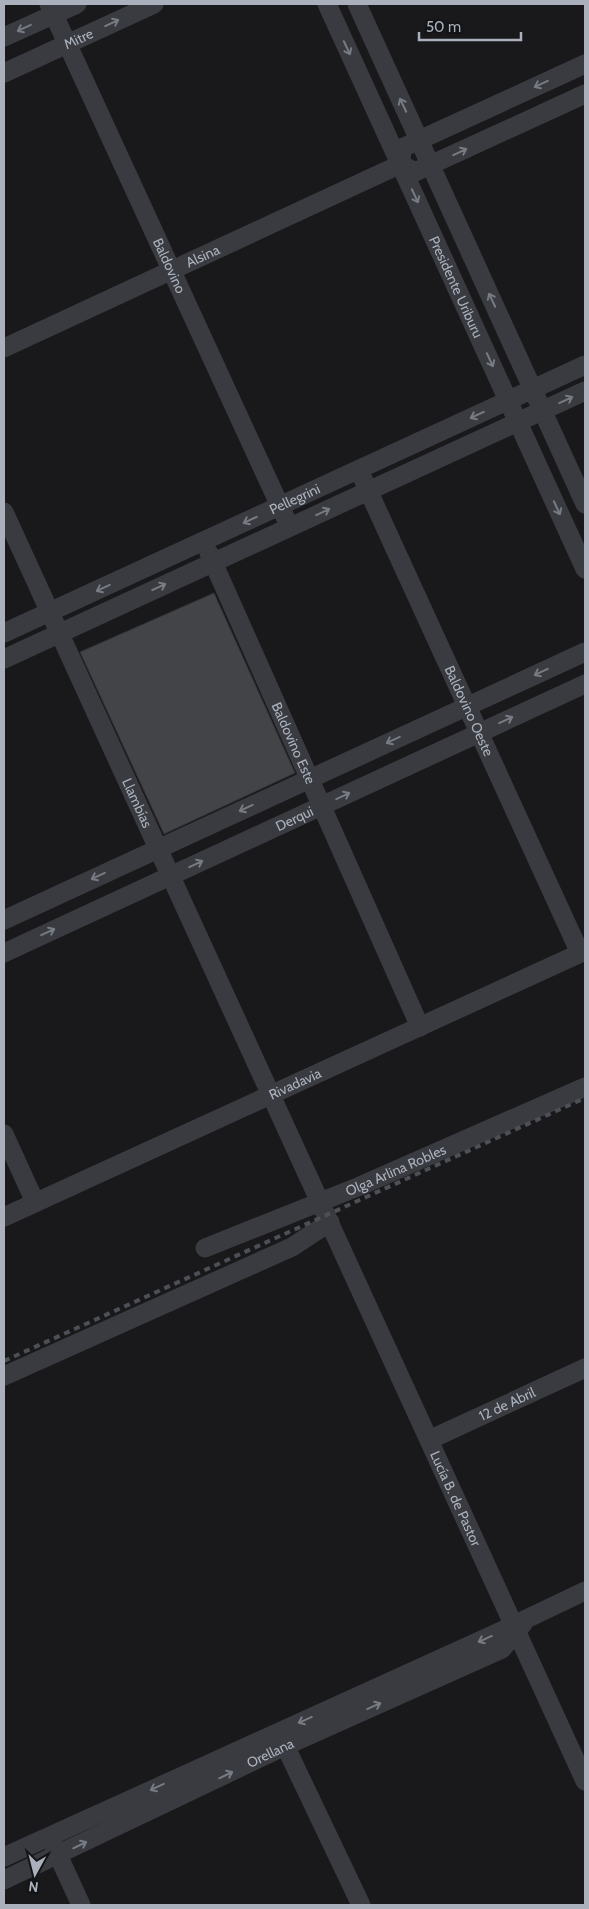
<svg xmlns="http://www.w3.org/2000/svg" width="589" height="1909" font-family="Cabin,sans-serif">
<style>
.building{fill:#424448;stroke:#323337}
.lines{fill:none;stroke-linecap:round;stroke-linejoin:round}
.minor{stroke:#393b40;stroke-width:19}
.rail{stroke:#4c4f56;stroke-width:4;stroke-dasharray:6 5;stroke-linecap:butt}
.oneway{stroke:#777c84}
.labels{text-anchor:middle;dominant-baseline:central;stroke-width:5;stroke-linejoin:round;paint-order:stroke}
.street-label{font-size:14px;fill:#aab1bc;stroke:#131416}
</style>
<rect width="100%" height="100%" fill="#19191b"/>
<!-- building -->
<path class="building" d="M214,593L295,773L164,834L80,652Z"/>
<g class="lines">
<!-- minor -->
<g class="minor">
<path id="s1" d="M49,4L285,517"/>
<path id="s2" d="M327,4L585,569"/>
<path d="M357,4L585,504"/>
<path d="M4,37L77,4"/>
<path id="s3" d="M4,73L154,4"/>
<path d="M401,164L402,148L585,64"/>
<path d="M401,164L415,172L585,94"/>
<path id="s4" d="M4,348L401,164"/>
<path id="s5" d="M363,479L580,953"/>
<path id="s6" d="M4,512L585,1781"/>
<path id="s7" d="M209,553L420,1027"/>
<path id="s8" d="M4,633L585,365"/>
<path d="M4,659L585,391"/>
<path d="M4,920L585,652"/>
<path id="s9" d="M4,953L585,684"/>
<path d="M4,1134L35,1202"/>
<path id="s10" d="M4,1217L585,951"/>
<path id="s11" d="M205,1248L360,1186L585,1087"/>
<path d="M4,1376L292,1247L330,1222"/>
<path id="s12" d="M429,1440L585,1368"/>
<path d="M280,1735L361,1905"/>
<path d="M53,1844L81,1905"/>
<path d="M4,1857L495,1634L585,1591"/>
<path id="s13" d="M4,1880L285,1746L502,1649L523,1624"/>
</g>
<!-- rail -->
<path class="rail" d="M4,1361L585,1098"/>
</g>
<!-- one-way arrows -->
<defs><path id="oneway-shaft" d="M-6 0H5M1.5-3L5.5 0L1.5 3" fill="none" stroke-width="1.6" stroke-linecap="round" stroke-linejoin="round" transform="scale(1.25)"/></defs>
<g class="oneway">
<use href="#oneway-shaft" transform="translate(112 23) rotate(-25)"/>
<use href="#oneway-shaft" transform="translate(24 28) rotate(155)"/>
<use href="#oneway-shaft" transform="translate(347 48) rotate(65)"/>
<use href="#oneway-shaft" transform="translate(541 84) rotate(155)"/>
<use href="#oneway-shaft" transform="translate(403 105) rotate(-115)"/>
<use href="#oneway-shaft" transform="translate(460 152) rotate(-25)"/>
<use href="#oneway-shaft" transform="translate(415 196) rotate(65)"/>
<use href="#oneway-shaft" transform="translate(492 300) rotate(-115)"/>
<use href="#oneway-shaft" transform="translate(490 360) rotate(65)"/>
<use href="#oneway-shaft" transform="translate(566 400) rotate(-25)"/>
<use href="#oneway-shaft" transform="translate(477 415) rotate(155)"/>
<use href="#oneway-shaft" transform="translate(557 508) rotate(65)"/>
<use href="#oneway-shaft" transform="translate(323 512) rotate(-25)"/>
<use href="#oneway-shaft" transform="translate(250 520) rotate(155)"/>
<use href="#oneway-shaft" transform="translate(159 587) rotate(-25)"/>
<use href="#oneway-shaft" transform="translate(103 588) rotate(155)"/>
<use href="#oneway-shaft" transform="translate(541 672) rotate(155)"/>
<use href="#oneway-shaft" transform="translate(506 720) rotate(-25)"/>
<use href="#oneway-shaft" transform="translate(393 740) rotate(155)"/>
<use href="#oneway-shaft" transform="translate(343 796) rotate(-25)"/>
<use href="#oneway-shaft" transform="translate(246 808) rotate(155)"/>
<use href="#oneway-shaft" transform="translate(196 864) rotate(-25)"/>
<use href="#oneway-shaft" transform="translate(98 876) rotate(155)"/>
<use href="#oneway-shaft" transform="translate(48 932) rotate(-25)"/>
<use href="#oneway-shaft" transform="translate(485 1639) rotate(156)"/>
<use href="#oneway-shaft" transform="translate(374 1706) rotate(-24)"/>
<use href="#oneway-shaft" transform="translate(305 1720) rotate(156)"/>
<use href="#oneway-shaft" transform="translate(226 1775) rotate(-26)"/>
<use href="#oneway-shaft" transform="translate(157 1787) rotate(155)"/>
<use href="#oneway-shaft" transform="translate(80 1845) rotate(-26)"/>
</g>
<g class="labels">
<!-- street labels -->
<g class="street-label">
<text stroke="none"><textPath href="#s3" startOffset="82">Mitre</textPath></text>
<text stroke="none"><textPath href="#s4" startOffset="219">Alsina</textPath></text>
<text stroke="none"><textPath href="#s1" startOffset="288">Baldovino</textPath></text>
<text stroke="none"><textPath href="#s2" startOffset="311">Presidente Uriburu</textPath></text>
<text stroke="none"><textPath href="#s8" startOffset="320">Pellegrini</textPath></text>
<text stroke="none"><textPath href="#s5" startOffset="255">Baldovino Oeste</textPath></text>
<text stroke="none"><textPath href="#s7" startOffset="208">Baldovino Este</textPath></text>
<text stroke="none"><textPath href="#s6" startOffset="320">Llambías</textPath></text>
<text stroke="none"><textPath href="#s9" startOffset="320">Derqui</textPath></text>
<text stroke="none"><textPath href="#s10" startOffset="320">Rivadavia</textPath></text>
<text stroke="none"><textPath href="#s11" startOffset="206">Olga Arlina Robles</textPath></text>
<text stroke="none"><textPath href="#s12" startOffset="86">12 de Abril</textPath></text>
<text stroke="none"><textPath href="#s6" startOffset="1085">Lucía B. de Pastor</textPath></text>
<text stroke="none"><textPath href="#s13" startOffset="295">Orellana</textPath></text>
</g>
</g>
<!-- border -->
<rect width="589" height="1909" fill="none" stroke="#aab1bc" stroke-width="10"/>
<!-- north arrow -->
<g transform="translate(35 1874) rotate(187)" stroke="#131416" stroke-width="4" paint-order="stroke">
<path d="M0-4L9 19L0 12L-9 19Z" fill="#aab1bc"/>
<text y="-8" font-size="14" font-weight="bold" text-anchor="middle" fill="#aab1bc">N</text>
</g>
<!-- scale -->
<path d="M419 32v8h102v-8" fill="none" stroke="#aab1bc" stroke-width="2.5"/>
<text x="426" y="32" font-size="15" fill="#aab1bc" stroke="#131416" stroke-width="4" paint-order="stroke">50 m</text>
</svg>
